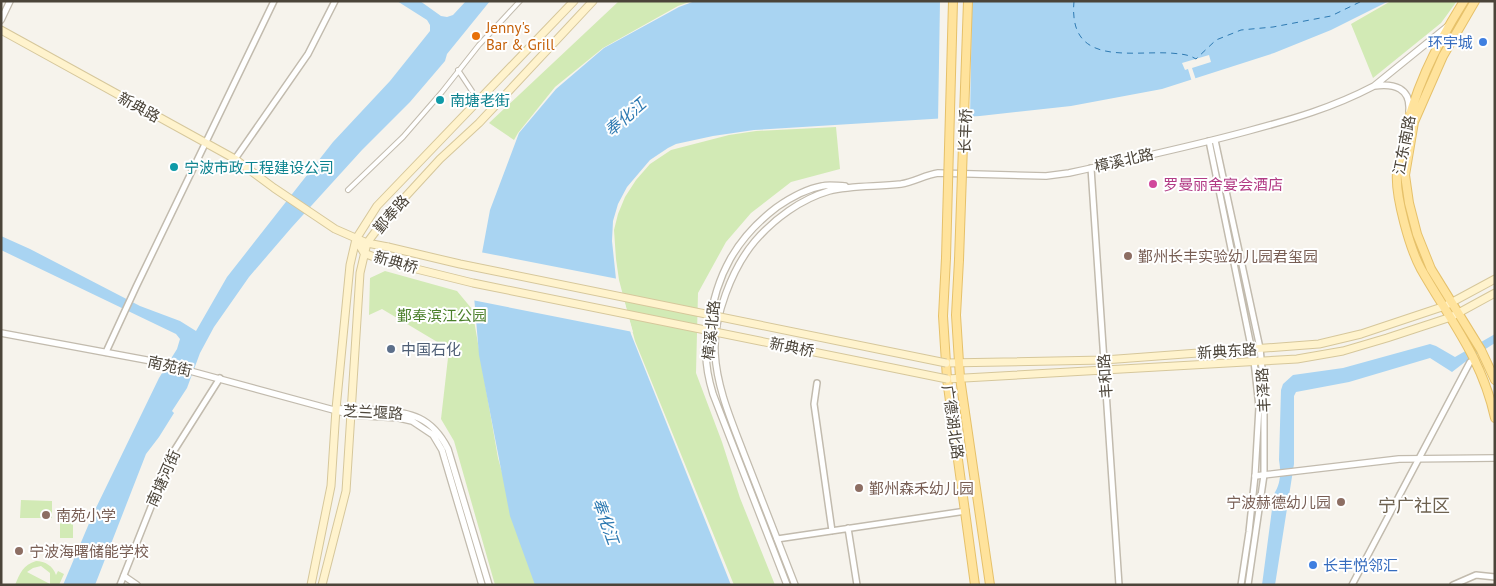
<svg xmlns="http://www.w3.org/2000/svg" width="1496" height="586" font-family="'PT Sans','Noto Sans SC',sans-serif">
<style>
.green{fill:#d2eab5}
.water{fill:#a9d4f2}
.pier{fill:#f6f3ec}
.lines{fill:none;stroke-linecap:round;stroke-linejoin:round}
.ferry{stroke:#2e7ab2;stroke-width:1;stroke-dasharray:6 5;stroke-linecap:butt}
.pedestrian-casing{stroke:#c2bbae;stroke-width:6}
.minor-casing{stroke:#c2bbae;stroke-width:8}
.tertiary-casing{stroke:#c2bbae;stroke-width:8}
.secondary-casing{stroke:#d6c79b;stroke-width:9}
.primary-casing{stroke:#e6c16a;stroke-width:10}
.pedestrian{stroke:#fff;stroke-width:4}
.minor{stroke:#fff;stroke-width:5}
.tertiary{stroke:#fff;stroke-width:5.5}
.secondary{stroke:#fff3cd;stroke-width:7}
.primary{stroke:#ffe39c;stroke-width:8}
.secondary-bridge-casing{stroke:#d6c79b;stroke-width:9;stroke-linecap:butt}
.primary-bridge-casing{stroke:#e6c16a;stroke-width:10;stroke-linecap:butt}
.secondary-bridge{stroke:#fff3cd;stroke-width:7}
.primary-bridge{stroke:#ffe39c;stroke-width:8}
.food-dot{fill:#e8710a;stroke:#fff;stroke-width:2}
.shop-dot{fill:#3f7fe0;stroke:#fff;stroke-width:2}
.culture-dot{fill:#0f9aa8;stroke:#fff;stroke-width:2}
.hotel-dot{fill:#d1479c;stroke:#fff;stroke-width:2}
.education-dot{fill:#8d6e63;stroke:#fff;stroke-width:2}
.service-dot{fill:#5c6f8a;stroke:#fff;stroke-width:2}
.labels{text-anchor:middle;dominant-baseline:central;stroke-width:4;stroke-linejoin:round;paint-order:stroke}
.food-label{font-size:15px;fill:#c56008;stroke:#fff;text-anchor:start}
.shop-label{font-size:15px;fill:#366cbe;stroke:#fff;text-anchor:end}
.culture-label{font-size:15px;fill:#0d838f;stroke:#fff;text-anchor:start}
.street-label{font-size:15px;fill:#4b4439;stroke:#fff}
.hotel-label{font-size:15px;fill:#b23c85;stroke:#fff;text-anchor:start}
.education-label{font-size:15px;fill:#785e54;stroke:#fff;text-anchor:start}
.park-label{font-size:15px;fill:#4a7f2a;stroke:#fff}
.service-label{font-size:15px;fill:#4e5e75;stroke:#fff;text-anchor:start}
.water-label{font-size:16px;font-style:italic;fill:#2e7ab2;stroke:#fff}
.quarter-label{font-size:18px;fill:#6e6250;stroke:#fff}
</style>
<rect width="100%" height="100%" fill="#f6f3ec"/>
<!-- green -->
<path class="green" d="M619,1H692L678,6L603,48L555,87L518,133L514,140L489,123Z
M1391,1H1457L1441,23L1373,78L1351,24Z
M836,127L840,169L791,182L751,213L726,242L698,293L696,373L722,442L740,498L775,585H734L635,341L619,280L616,259L614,230L618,214L625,197L636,180L650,164L671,150L729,135L756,131Z
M385,271L457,291L472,309L498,458L521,540L538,585H495L454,441L441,419L449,349L382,309L369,315L370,278Z
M21,500L52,501V518H20Z
M60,517H73V538H60Z
M36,561C45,561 53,566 56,575L58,571L64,574L59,585H50V573L41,566L33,568L27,572L50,584L49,585H15C20,573 23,565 36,561Z"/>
<!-- water -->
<path class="water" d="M397,1H420L441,16L447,17L453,15L466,1H490L447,54L445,61L410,102L362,150L292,227L249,277L214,327L200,353L187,388L172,411L174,413L159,437L146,454L95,585H63L93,514L159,378L177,349L180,339L176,334L1,250V236L30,249L140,306L180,321L196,331L227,277L333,142L390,81L430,31V25L427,20Z
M695,1H1389L1331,30L1274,53L1162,89L1071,106L980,116L754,130L713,136L676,144L668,148L650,160L627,187L618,204L613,221L612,241L616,279L631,334L731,585H535L510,516L479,355L474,296L490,210L519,133L556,89L604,48L679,7Z
M1495,334V343L1465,362L1452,372L1430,358L1349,382L1296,392L1294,396V464L1275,585H1262L1274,494C1281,483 1281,472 1279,460L1281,390L1283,384L1293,375L1343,368L1430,344L1436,346L1455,357Z"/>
<!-- pier -->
<path class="pier" d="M940,1H972L970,119L938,122Z
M1209,55L1211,62L1192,68L1196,80L1192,82L1188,69L1185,70L1182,63Z
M480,252L618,279L633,332L472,300Z"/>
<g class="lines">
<!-- ferry -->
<path class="ferry" d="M1074,1C1068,66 1127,51 1170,53C1180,54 1188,54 1196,59L1216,40L1241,30L1273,27L1331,16L1362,1"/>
<!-- pedestrian casing -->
<g class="pedestrian-casing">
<path id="pedestrian" d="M458,70L472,91
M348,190L403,137L442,92L479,45L520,1"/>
</g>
<!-- minor casing -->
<g class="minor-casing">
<path id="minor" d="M1215,140L1260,348L1264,390V475L1248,585
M1209,141L1254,361L1259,407L1255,476L1249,532L1241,585
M235,159L308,54L335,1
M1091,168L1119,585
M106,352L136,287L274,1
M817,383L814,404L832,531
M848,528L857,585
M777,539L966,511
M120,585L172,454L220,378
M1352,585L1470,362L1476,361
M1453,585L1476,575L1495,577"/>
</g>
<!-- tertiary casing -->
<g class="tertiary-casing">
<path id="tertiary" d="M1,20L10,1
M1409,111C1411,88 1394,83 1374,86L1448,26
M1,333L157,362L352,415L399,418L412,421L433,435L442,450L482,585
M338,409C351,408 364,409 377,410C411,412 432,417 448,449L489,585
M1255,476L1399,459L1495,458
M124,576L137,585
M787,585L713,394C709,381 706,367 706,353C706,344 708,335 709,326C716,275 736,238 777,207C790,198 806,189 822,186C829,184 838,186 845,186
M795,585C778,541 761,498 744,454C732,422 717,389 715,353C713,318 732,268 755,241C774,219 801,199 829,191C852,185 878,187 901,184C914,182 925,175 938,173L1046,176L1069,173C1129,160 1189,147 1248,131C1293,119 1332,108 1374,86"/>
</g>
<!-- secondary casing -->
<g class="secondary-casing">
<path id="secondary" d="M1,30L235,159L274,188L335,229L367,243L388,247
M356,239L364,253L384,261
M946,363L1104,360L1319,344L1361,334L1445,306L1495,279
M947,379L1297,359L1343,351L1387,338L1451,317L1495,293
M311,585L331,486L336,409L350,265L356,239L377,206L574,1
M322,585L346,491L360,273L367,243L384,220L440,159L479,123L593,1"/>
</g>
<!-- primary casing -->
<g class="primary-casing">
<path id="primary" d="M1464,1C1434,49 1413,92 1402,147C1400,156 1397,165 1397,173C1395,196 1410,249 1421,269C1450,320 1482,358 1495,418
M1475,1L1443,56L1414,122L1405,175L1409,203L1417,234L1431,269L1481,350L1495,380
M946,258L943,316L947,379L975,585
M959,260L956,315L960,378L990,585"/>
</g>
<!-- pedestrian -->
<use href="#pedestrian" class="pedestrian"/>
<!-- minor -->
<use href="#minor" class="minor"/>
<!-- tertiary -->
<use href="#tertiary" class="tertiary"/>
<!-- secondary -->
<use href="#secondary" class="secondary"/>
<!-- primary -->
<use href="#primary" class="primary"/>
<!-- secondary-bridge casing -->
<g class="secondary-bridge-casing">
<path id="secondary-bridge" d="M388,247L460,264L946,363
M384,261L473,283L947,379"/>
</g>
<!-- primary-bridge casing -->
<g class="primary-bridge-casing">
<path id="primary-bridge" d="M946,258L953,1
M959,260L968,1"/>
</g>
<!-- secondary-bridge -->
<use href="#secondary-bridge" class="secondary-bridge"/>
<!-- primary-bridge -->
<use href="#primary-bridge" class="primary-bridge"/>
</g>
<!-- markers -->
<circle class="food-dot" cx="476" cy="36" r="5"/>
<g class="shop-dot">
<circle cx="1483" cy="42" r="5"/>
<circle cx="1313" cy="565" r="5"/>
</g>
<g class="culture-dot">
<circle cx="440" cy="100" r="5"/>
<circle cx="174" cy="167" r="5"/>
</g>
<circle class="hotel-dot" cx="1153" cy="184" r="5"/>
<g class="education-dot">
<circle cx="1128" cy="256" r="5"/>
<circle cx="859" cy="488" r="5"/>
<circle cx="1341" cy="502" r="5"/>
<circle cx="46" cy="515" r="5"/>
<circle cx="19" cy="551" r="5"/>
</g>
<circle class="service-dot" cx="391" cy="349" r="5"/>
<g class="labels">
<!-- food labels -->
<g class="food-label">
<text x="486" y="27">Jenny's<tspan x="486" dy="17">Bar &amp; Grill</tspan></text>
</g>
<!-- shop labels -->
<g class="shop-label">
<text x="1473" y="42">环宇城</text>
<text x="1323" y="565" text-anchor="start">长丰悦邻汇</text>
</g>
<!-- culture labels -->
<g class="culture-label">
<text x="450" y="100">南塘老街</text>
<text x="184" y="167">宁波市政工程建设公司</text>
</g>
<!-- street labels -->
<g class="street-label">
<text transform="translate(139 107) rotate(29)">新典路</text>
<text transform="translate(965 131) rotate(-88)">长丰桥</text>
<text transform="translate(1404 145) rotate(-79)">江东南路</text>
<text transform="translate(1124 160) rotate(-13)">樟溪北路</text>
<text transform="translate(391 214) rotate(-49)">鄞奉路</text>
<text transform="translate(396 262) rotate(16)">新典桥</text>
<text transform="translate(711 330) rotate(-84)">樟溪北路</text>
<text transform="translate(792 347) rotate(11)">新典桥</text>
<text transform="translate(1227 351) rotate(-4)">新典东路</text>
<text transform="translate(170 366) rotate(13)">南苑街</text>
<text transform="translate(1105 376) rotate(-94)">丰和路</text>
<text transform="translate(1263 390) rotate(-93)">丰泽路</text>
<text transform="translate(373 412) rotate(3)">芝兰堰路</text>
<text transform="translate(953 422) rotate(82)">广德湖北路</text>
<text transform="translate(163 478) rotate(-66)">南塘河街</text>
</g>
<!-- hotel labels -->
<g class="hotel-label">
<text x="1163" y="184">罗曼丽舍宴会酒店</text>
</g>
<!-- education labels -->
<g class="education-label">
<text x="1138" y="256">鄞州长丰实验幼儿园君玺园</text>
<text x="869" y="488">鄞州森禾幼儿园</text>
<text x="1331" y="502" text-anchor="end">宁波赫德幼儿园</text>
<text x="56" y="515">南苑小学</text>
<text x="29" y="551">宁波海曙储能学校</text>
</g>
<!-- park labels -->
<g class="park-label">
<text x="442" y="315">鄞奉滨江公园</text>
</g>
<!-- service labels -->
<g class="service-label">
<text x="401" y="349">中国石化</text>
</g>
<!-- water labels -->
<g class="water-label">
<text transform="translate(625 117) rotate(-41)">奉化江</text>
<text transform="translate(606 521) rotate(70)">奉化江</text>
</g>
<!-- quarter labels -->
<g class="quarter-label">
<text x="1414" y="505">宁广社区</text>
</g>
</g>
<!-- border -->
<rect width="1496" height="586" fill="none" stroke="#4b4439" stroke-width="5"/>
</svg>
